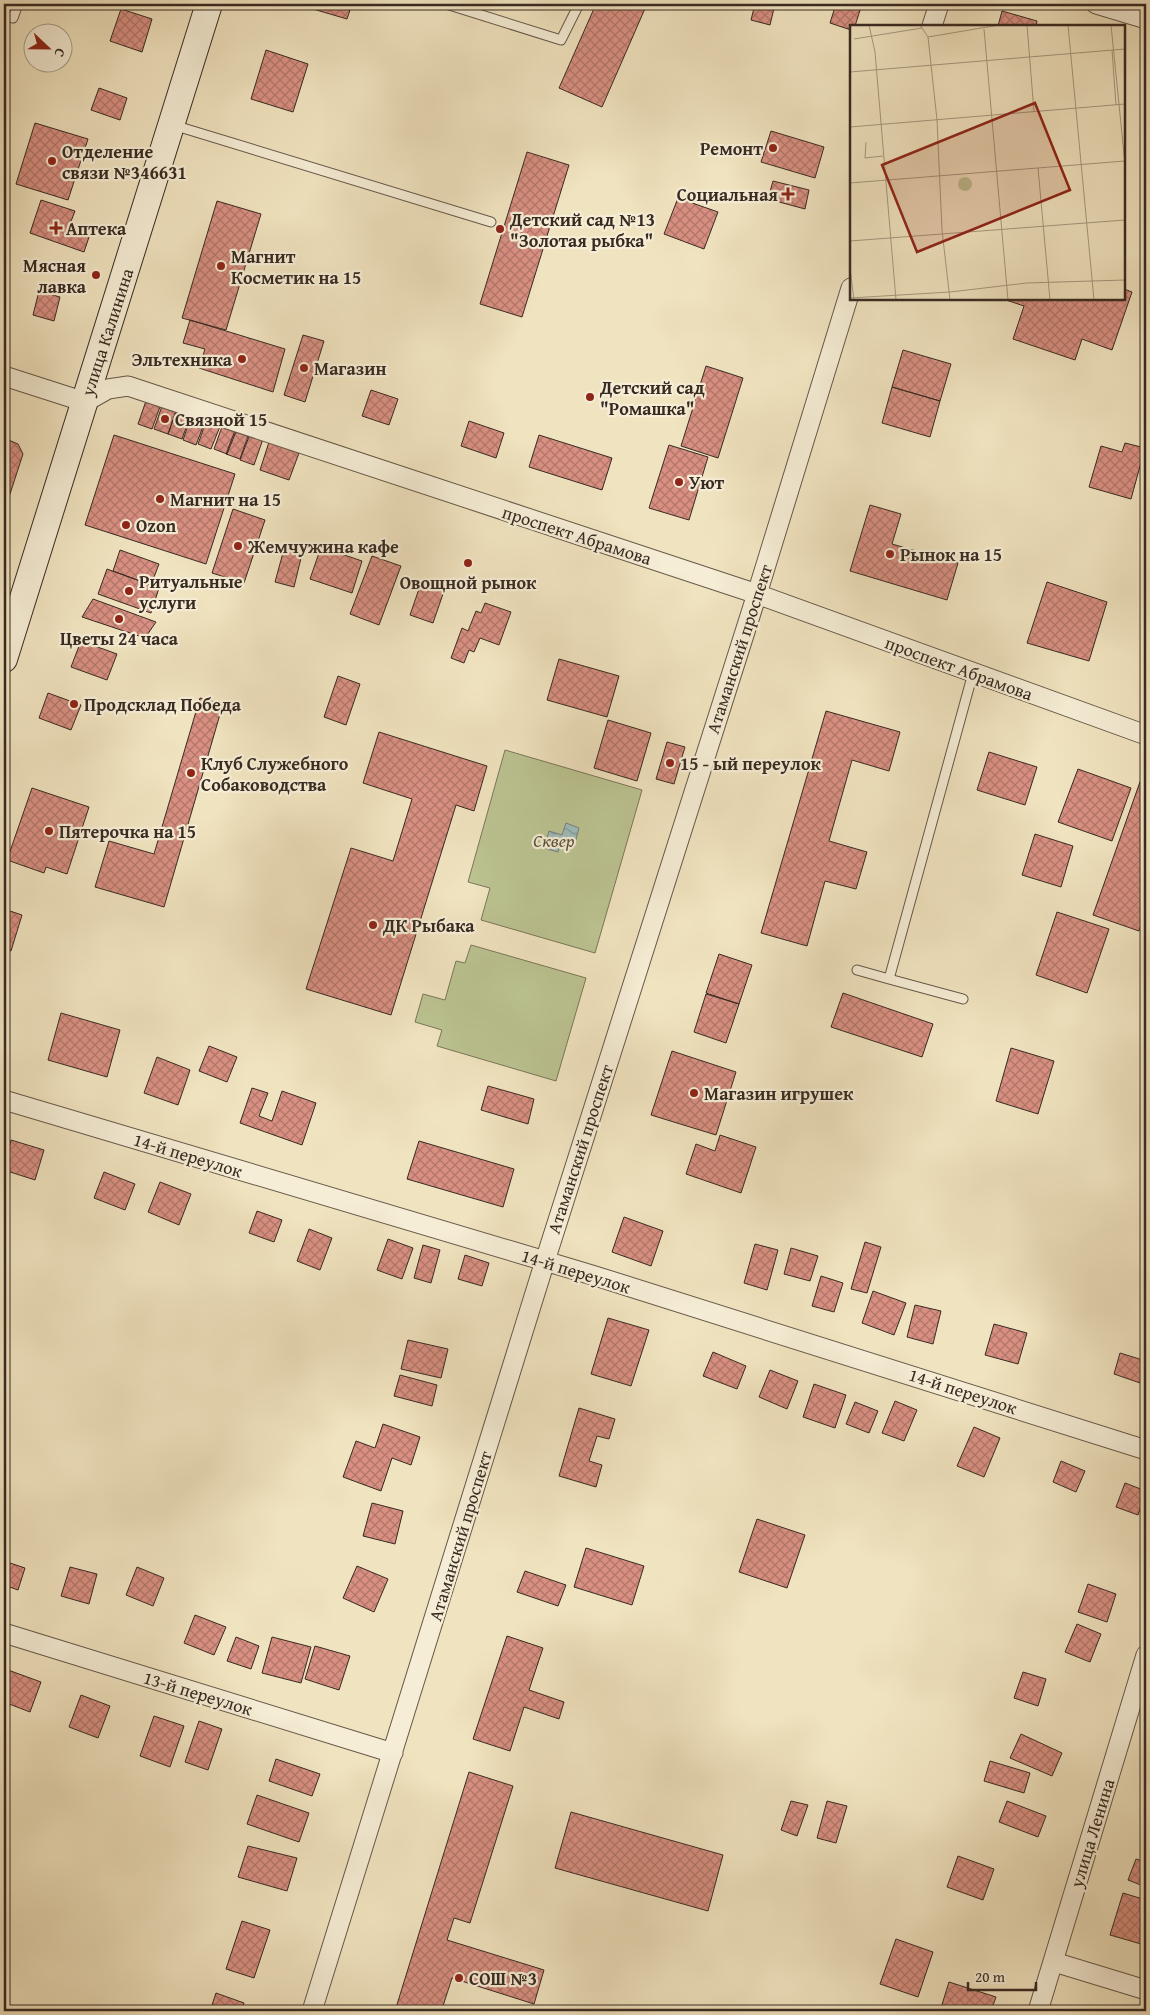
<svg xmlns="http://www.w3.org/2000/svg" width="1150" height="2015" font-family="'Gentium Book Plus',serif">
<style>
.green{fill:#bbc391;stroke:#7a765a}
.water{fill:url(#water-waves);stroke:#75827e}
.building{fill:url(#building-cross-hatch);stroke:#382a22}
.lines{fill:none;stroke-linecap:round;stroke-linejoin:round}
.lane-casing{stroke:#665849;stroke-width:11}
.street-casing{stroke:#665849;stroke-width:21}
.secondary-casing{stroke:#382a22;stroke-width:28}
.lane{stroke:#f5edd5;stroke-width:9}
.street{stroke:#f5edd5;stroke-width:19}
.secondary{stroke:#f5edd5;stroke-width:26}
.poi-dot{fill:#8f2418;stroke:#f5edd5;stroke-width:2}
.labels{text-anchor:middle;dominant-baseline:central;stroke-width:4.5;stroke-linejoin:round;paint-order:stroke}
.poi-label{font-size:18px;font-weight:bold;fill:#382a22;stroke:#f5edd5;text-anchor:start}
.street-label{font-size:18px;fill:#382a22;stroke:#f5edd5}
.park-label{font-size:18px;font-style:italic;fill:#59503e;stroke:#f5edd5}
.inset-road{fill:none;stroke:#a69980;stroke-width:1}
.view{fill:#8f2418;fill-opacity:0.15;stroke:#8f2418;stroke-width:2.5}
.inset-edge{fill:none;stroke:#382a22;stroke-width:2.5}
</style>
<defs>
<pattern id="water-waves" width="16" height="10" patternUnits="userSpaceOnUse" patternTransform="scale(1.25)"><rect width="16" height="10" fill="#9ebcbb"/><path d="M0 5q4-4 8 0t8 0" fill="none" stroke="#829998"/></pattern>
<pattern id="building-cross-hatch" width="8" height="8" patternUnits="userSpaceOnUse" patternTransform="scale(1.25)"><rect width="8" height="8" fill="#d99082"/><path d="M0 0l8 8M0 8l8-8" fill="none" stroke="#b1766a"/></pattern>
</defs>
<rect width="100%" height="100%" fill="#f0e3bf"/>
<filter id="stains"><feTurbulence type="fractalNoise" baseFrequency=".004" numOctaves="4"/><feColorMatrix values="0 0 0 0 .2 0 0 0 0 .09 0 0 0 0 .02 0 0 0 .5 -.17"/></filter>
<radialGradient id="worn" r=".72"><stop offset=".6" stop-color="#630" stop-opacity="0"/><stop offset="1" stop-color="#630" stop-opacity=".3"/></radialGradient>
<!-- green -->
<path class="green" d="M505,750L642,790L595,953L481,920L490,888L468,882Z
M471,945L586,978L556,1081L437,1046L442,1030L415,1022L423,994L445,1000L456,961L465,963Z"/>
<!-- water -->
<path class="water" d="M566,823L579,828L574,847L561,843L558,852L544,848L549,831L562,835Z"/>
<!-- building -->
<path class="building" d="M296,4H352L347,19Z
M596,4H647L602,107L559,88Z
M755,4H775L770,25L751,20Z
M836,4H862L855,26H851V30L830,23Z
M121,9L152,19L142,52L110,41Z
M1002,11L1037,21L1036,26H998Z
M266,50L308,64L293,112L251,99Z
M99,88L127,98L120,120L91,110Z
M35,123L88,139L68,200L16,184Z
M771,131L824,147L815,178L761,162Z
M527,152L569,165L522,317L480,304Z
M773,181L809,190L805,209L768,199Z
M678,198L718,212L704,249L664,234Z
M41,200L75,211L70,224L91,231L84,252L30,233Z
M217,201L261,214L226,330L182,318Z
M1124,289L1132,292L1112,350L1082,339L1075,360L1013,339L1024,306L1003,299H1124Z
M39,291L60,297L54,321L33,315Z
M190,320L285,349L273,392L199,368L205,349L183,343Z
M303,335L324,341L305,402L284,395Z
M903,350L951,364L940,401L892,387Z
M706,366L743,378L718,458L681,446Z
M892,387L940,401L930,437L882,423Z
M371,390L398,399L389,425L362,416Z
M147,398L161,404L152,429L138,424Z
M163,403L177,408L168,434L154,429Z
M177,409L191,414L182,439L168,434Z
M192,414L206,419L196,445L183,440Z
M207,419L221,424L211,449L198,444Z
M469,421L504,433L496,458L461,446Z
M223,424L237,429L227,454L214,449Z
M236,428L249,433L240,459L226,454Z
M250,434L263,439L254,465L240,460Z
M114,435L235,474L206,564L85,525Z
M539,435L612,458L602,490L529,467Z
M4,438L18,444L23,454L9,497L4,495Z
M269,442L299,453L289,480L260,470Z
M1125,443L1145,448L1131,499L1089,487L1101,446L1122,452Z
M669,445L708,457L689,520L649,508Z
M4,495L9,497L4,513Z
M870,505L901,514L892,544L958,563L947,600L850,571Z
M233,509L265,520L244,583L212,573Z
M321,547L362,561L352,593L310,579Z
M284,549L302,554L294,587L275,582Z
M120,550L159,564L151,585L113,571Z
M372,556L401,566L379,625L350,614Z
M107,569L159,588L151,613L98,594Z
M1047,582L1107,602L1089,661L1027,643Z
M421,583L444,591L433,623L410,615Z
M93,599L156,622L145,638L82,617Z
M485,603L511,612L499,645L480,638L474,652L469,650L464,663L451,658L462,628L468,631L476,611L481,613Z
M81,641L117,654L107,680L71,667Z
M559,659L619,676L607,717L547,700Z
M338,676L360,684L346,725L324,717Z
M48,693L81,705L71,730L39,718Z
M200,698L223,704L164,907L95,887L109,841L154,854Z
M826,711L900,732L889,771L852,760L829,841L867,852L856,889L825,881L807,946L761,933Z
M608,720L651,733L637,781L594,768Z
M379,732L487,766L474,811L456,805L391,1015L306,989L351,848L393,861L412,799L363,783Z
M667,742L685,747L674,784L656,779Z
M989,752L1037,767L1025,805L977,790Z
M1078,769L1131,788L1112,841L1058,822Z
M1141,779L1146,781V910L1139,931L1093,915Z
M32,788L89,807L67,874L46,867L44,873L7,860Z
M1035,834L1073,846L1061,887L1022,875Z
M4,909L22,915L11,951L4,949Z
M1057,912L1109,929L1087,993L1036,975Z
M719,954L752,965L739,1004L706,993Z
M843,993L933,1024L922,1057L831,1027Z
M706,994L739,1004L726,1043L694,1032Z
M61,1013L120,1030L107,1077L48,1060Z
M209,1046L237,1057L227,1082L199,1071Z
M1011,1048L1054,1061L1038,1114L996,1101Z
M672,1051L736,1072L716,1135L651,1115Z
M157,1057L190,1070L178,1105L144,1093Z
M488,1086L534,1099L528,1124L481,1110Z
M252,1088L268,1093L259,1116L272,1121L282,1091L316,1103L302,1145L240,1123Z
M720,1135L756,1147L741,1193L686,1174L696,1144L715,1151Z
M11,1140L44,1150L35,1180L4,1170Z
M419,1141L514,1169L503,1207L407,1179Z
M104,1172L135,1184L125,1210L94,1198Z
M160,1182L191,1194L179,1225L148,1212Z
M257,1211L282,1220L274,1242L249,1233Z
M624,1217L663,1231L651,1266L612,1252Z
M309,1229L332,1238L320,1270L297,1261Z
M388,1239L413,1248L402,1279L377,1270Z
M865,1242L881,1247L867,1293L851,1289Z
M755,1244L778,1250L767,1290L744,1283Z
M423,1245L440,1250L431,1283L414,1278Z
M791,1248L818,1256L810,1281L784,1274Z
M465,1255L489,1263L482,1286L458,1279Z
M821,1276L843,1283L834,1312L812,1306Z
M873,1291L906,1303L894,1335L862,1323Z
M915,1305L941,1311L933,1344L907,1337Z
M608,1318L649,1330L631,1386L591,1374Z
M994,1324L1027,1333L1018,1364L985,1355Z
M408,1340L448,1349L441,1378L401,1369Z
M713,1352L746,1366L737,1389L703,1376Z
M1120,1353L1146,1361V1385L1114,1374Z
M770,1370L798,1381L787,1409L759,1397Z
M400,1375L437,1385L432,1406L394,1396Z
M814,1384L846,1395L835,1428L803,1417Z
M895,1401L917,1410L904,1441L882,1433Z
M855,1402L878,1411L869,1433L846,1424Z
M579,1408L615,1419L609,1439L597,1436L589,1461L602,1465L596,1487L559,1476Z
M383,1424L420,1437L411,1465L392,1458L381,1491L343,1477L356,1441L375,1448Z
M974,1427L1000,1438L984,1477L957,1466Z
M1061,1461L1085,1471L1076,1492L1053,1482Z
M1125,1483L1146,1491L1138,1515L1116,1507Z
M372,1503L403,1511L395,1544L363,1536Z
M757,1519L805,1535L787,1588L739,1572Z
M586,1548L644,1566L632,1605L574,1587Z
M4,1561L25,1568L18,1590L4,1585Z
M357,1566L388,1579L374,1612L343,1598Z
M70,1567L97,1574L89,1604L61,1596Z
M137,1567L164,1578L153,1606L126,1595Z
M525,1571L566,1585L558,1606L517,1592Z
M1088,1584L1116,1594L1107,1622L1078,1612Z
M195,1615L226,1627L214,1655L184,1643Z
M1077,1624L1101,1634L1090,1662L1065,1652Z
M507,1636L543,1648L529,1690L564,1702L559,1719L524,1707L510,1751L473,1739Z
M236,1637L259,1646L251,1669L227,1661Z
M272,1637L311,1647L301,1683L262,1673Z
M315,1646L350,1656L339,1690L305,1679Z
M8,1670L41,1682L30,1712L4,1702V1680Z
M1023,1672L1046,1679L1038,1706L1014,1698Z
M81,1695L110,1706L98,1738L69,1727Z
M154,1716L184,1726L170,1767L140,1756Z
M199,1721L222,1729L208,1770L185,1762Z
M1021,1734L1062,1753L1052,1776L1010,1758Z
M276,1759L320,1774L312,1796L269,1781Z
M990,1761L1030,1773L1024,1793L984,1781Z
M469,1772L513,1786L470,1923L454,1918L447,1940L544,1970L534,2004L452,1978L443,2006L461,2011H395Z
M257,1795L309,1813L299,1842L247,1824Z
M791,1801L808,1805L797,1836L781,1830Z
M827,1801L847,1806L836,1843L817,1838Z
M1007,1801L1046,1816L1038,1837L999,1822Z
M571,1812L723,1855L708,1911L555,1868Z
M248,1846L297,1858L287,1891L238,1877Z
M958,1856L994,1869L983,1900L947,1887Z
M1136,1859L1146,1862V1887L1128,1880Z
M1123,1893L1146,1900V1926L1141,1944L1110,1935Z
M242,1921L270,1930L254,1978L226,1969Z
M896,1939L933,1952L918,1997L880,1984Z
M949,1982L996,1997L991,2011H940Z
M216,1993L244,2003L242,2011H210Z"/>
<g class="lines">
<!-- lane casing -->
<g class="lane-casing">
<path id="lane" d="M446,4L561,40L579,4
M4,15L13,18L18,4
M173,125L491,222
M857,970L889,979
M963,999L889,979L973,673"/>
</g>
<!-- street casing -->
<g class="street-casing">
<path id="street" d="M1096,4L1146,19
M932,26L939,4
M4,376L85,402L108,389L128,386L757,594L1146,735
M4,1100L592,1275L1146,1450
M4,1633L393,1753
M1054,1962L1146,1990
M312,2011L545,1261L757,594L851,288
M1038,2011L1146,1655"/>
</g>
<!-- secondary casing -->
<g class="secondary-casing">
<path id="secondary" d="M4,659L209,4"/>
</g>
<!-- lane -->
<use href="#lane" class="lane"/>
<!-- street -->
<use href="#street" class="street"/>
<!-- secondary -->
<use href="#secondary" class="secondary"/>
</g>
<!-- markers -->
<g class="poi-dot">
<circle cx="773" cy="148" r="5"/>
<circle cx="52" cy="161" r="5"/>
<path d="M785.5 186.5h5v5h5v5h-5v5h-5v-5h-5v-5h5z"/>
<path d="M53.5 220.5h5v5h5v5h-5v5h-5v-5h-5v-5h5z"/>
<circle cx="500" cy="229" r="5"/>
<circle cx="221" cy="266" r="5"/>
<circle cx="96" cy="275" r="5"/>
<circle cx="242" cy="359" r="5"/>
<circle cx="304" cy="368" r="5"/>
<circle cx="590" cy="397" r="5"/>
<circle cx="165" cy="419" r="5"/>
<circle cx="679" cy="482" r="5"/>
<circle cx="160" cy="499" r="5"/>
<circle cx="126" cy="525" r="5"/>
<circle cx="238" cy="546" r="5"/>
<circle cx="890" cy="554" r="5"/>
<circle cx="468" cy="563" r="5"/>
<circle cx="129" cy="591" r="5"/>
<circle cx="119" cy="619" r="5"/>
<circle cx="74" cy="704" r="5"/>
<circle cx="670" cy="763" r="5"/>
<circle cx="191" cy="773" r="5"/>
<circle cx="49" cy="831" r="5"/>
<circle cx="373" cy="925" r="5"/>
<circle cx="694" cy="1093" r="5"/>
<circle cx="459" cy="1978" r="5"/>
</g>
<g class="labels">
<!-- poi labels -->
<g class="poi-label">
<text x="763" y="148" text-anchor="end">Ремонт</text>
<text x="62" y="151">Отделение<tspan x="62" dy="21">связи №346631</tspan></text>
<text x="778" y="194" text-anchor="end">Социальная</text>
<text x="510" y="219">Детский сад №13<tspan x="510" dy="21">"Золотая рыбка"</tspan></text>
<text x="66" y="228">Аптека</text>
<text x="231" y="256">Магнит<tspan x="231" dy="21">Косметик на 15</tspan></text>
<text x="86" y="265" text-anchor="end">Мясная<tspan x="86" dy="21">лавка</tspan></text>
<text x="232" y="359" text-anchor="end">Эльтехника</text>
<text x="314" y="368">Магазин</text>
<text x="600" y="387">Детский сад<tspan x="600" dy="21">"Ромашка"</tspan></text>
<text x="175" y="419">Связной 15</text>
<text x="689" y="482">Уют</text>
<text x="170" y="499">Магнит на 15</text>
<text x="136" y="525">Ozon</text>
<text x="248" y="546">Жемчужина кафе</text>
<text x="900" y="554">Рынок на 15</text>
<text x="139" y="581">Ритуальные<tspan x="139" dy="21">услуги</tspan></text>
<text x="468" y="582" text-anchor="middle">Овощной рынок</text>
<text x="119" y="638" text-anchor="middle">Цветы 24 часа</text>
<text x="84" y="704">Продсклад Победа</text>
<text x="201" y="763">Клуб Служебного<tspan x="201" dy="21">Собаководства</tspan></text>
<text x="680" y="763">15 - ый переулок</text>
<text x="59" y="831">Пятерочка на 15</text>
<text x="383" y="925">ДК Рыбака</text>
<text x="704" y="1093">Магазин игрушек</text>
<text x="469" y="1978">СОШ №3</text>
</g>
<!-- street labels -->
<g class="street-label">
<text transform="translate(107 332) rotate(-72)">улица Калинина</text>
<text transform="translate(577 535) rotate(18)">проспект Абрамова</text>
<text transform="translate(739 649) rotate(-72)">Атаманский проспект</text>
<text transform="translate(959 668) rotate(20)">проспект Абрамова</text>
<text transform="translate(580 1149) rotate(-72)">Атаманский проспект</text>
<text transform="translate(188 1155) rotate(17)">14-й переулок</text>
<text transform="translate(576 1271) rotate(17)">14-й переулок</text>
<text transform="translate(963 1391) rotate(18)">14-й переулок</text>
<text transform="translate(460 1536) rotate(-73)">Атаманский проспект</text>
<text transform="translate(198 1693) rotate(17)">13-й переулок</text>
<text transform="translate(1092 1833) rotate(-73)">улица Ленина</text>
</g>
<!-- park labels -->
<g class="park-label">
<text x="554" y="840">Сквер</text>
</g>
</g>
<!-- overview -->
<g transform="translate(850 25)">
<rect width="275" height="275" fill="#f0e3bf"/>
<path d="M108 159a7 7 0 1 1 14 0a7 7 0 1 1-14 0Z" fill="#bbc391"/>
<path class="inset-road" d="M19,0L25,27L46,275M70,0L78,12L87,95L92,205L100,275M177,0L184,87M218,0L244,275M261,0L275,139M134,4L158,275M78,12L149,0M4,14L72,3M262,25L266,80M0,47L275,24M0,102L275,79M16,117L15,133L33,131M188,143L200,275M0,158L275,136M0,216L275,195M0,243L4,275M0,273L100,267L177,258L275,255"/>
<path class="view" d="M185,78L220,165L67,227L32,140Z"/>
<rect width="275" height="275" class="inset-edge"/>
</g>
<!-- margin -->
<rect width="1150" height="2015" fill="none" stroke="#f0e3bf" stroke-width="20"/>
<rect x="5" y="5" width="1140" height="2005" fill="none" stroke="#382a22" stroke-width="2.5"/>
<rect x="10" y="10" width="1130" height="1995" fill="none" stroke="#382a22"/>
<!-- north arrow -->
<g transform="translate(48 48) rotate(112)"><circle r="24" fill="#f5edd5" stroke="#a99f8d"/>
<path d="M0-4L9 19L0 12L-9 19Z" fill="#8f2418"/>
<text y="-8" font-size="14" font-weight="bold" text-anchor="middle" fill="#382a22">С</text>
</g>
<!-- scale -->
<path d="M968 1982v8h68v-8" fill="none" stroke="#382a22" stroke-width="2.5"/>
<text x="975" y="1982" font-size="15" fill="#382a22" stroke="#f5edd5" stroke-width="4" paint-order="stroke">20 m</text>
<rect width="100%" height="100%" filter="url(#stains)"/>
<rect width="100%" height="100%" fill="url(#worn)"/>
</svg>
